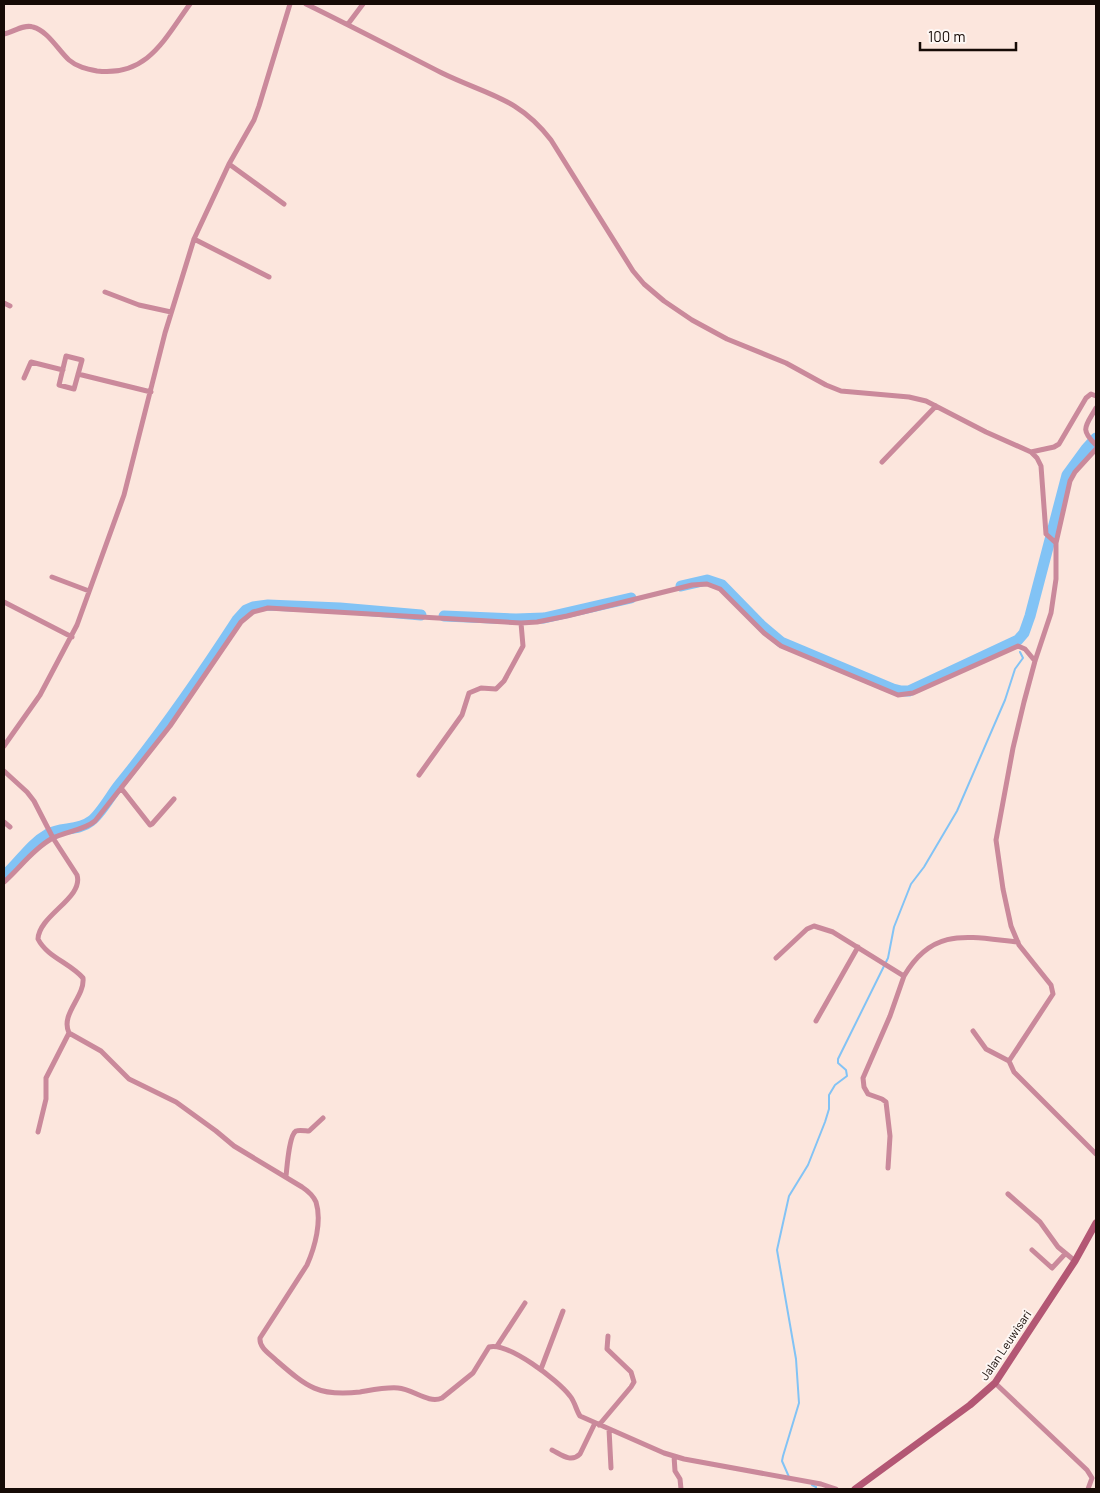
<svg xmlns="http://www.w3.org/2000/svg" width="1100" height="1493" font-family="Barlow,sans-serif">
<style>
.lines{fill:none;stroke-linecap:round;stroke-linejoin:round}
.stream{stroke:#82c3f5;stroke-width:2}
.river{stroke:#82c3f5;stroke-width:11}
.street{stroke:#ca899b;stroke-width:5}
.secondary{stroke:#b35774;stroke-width:7}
.labels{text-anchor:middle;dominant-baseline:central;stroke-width:4;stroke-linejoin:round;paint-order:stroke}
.street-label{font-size:12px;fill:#160b06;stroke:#fef7f4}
</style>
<rect width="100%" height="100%" fill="#fce6dd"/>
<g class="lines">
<!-- stream -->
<path class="stream" d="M1018,640V643
M789,1477L782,1461L783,1456L799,1403L796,1359L777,1250L789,1196L808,1165L825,1122L829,1109V1095L835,1085L847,1076L846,1070L838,1063V1059L888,958L894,927L911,884L924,867L957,811L1005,700L1015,669L1023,658L1020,652
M812,1485L816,1487V1489"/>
<!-- river -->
<path class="river" d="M681,586L707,580L722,585L762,626L781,642L893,689L901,691H909L1018,640L1024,633L1030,616L1067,475L1086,449L1096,438
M444,616L516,619L544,618L631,598
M4,876C19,863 30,844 48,834C61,827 79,831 91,821C100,815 111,795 119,785C162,732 200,677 237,620L246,610L253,607L268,605L340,608L421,615"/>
<!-- street -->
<path class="street" d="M306,4C351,26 397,50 442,73C487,95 518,97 551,140L633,271L644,284L664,301L692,320L727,339L786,363L826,385L841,391L909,397L926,401L986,432L1031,452L1037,458L1041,466L1046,534L1056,543V579L1051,613L1035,661L1024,702L1013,748L996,840L1003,889L1011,926L1019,945L1051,985L1053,994L1009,1061L1014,1072L1096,1154
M348,24L363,4
M4,34C13,32 24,24 33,27C48,31 58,50 69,60C77,67 87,69 97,71C148,77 165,38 190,4
M229,164L284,204
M194,239L269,277
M105,292L139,305L171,312
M4,303L10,306
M66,356L82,360L74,389L59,385Z
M78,374L151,392
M24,378L31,362L63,370
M1096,408C1086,426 1079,429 1096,445
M1031,452L1054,447L1059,444L1086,398L1091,394L1096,396
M882,462L936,406
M1056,543L1070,481L1075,472L1096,449
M52,577L89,591
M4,602L72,637
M4,746L40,695L77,625L124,495L165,333L194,239L229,164L254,120L259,106L290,4
M4,771L27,792L34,801L53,838L77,875C84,898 39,915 38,939C47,957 70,963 83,978C85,997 60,1014 69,1033L101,1051L129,1079L176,1102L216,1131L234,1146L302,1187C308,1191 313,1195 316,1202C322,1221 315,1247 307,1265L260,1338C259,1348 270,1354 277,1361C307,1387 319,1397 360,1392C372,1390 386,1387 398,1388C413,1389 428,1404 442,1398L473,1373L489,1347C508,1342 558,1380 570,1396C575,1402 576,1410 580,1416L664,1453L684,1459L821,1484L836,1489
M419,775L462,715L469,693L481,688L496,689L504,681L523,646L521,623
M121,788L150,825L152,824L174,799
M4,822L10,827
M4,882C20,868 32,850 51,839C65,831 83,831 95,821L170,726L241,622L253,612L268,608L521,623L537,622L567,616L692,585L707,584L720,589L764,633L781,646L898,695L913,693L1018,646L1025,649L1035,661
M776,958L807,929L814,926L833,932L904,976C933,926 969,937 1018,942
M816,1021L858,947
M973,1031L986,1049L1009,1061
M38,1132L46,1099V1078L69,1033
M888,1168L890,1136L886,1102L882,1099L868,1094L864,1087L863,1078L890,1016L904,976
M286,1176C287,1168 289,1135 296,1131C299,1130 306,1131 309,1131L323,1118
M1008,1194L1040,1222L1058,1247L1075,1261
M1032,1250L1052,1268L1065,1254
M497,1346L525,1303
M541,1369L563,1311
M995,1383L1087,1470L1092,1478L1088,1489
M599,1425L631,1387L634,1382L631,1372L607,1349L608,1336
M609,1429L611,1468
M552,1450C562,1455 571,1463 580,1454L595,1423
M674,1456L675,1471L680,1479L681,1489"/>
<!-- secondary -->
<path class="secondary" d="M855,1489L970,1405L995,1383L1075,1261L1096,1223"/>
</g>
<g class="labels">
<!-- street labels -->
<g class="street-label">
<text transform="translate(1005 1345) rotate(-56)">Jalan Leuwisari</text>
</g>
</g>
<!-- border -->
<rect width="1100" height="1493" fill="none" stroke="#160b06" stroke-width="10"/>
<!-- scale -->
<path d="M920 42v8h96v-8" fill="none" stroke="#160b06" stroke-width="2.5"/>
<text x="928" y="42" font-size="15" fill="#160b06" stroke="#fef7f4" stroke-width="4" paint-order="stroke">100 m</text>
</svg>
